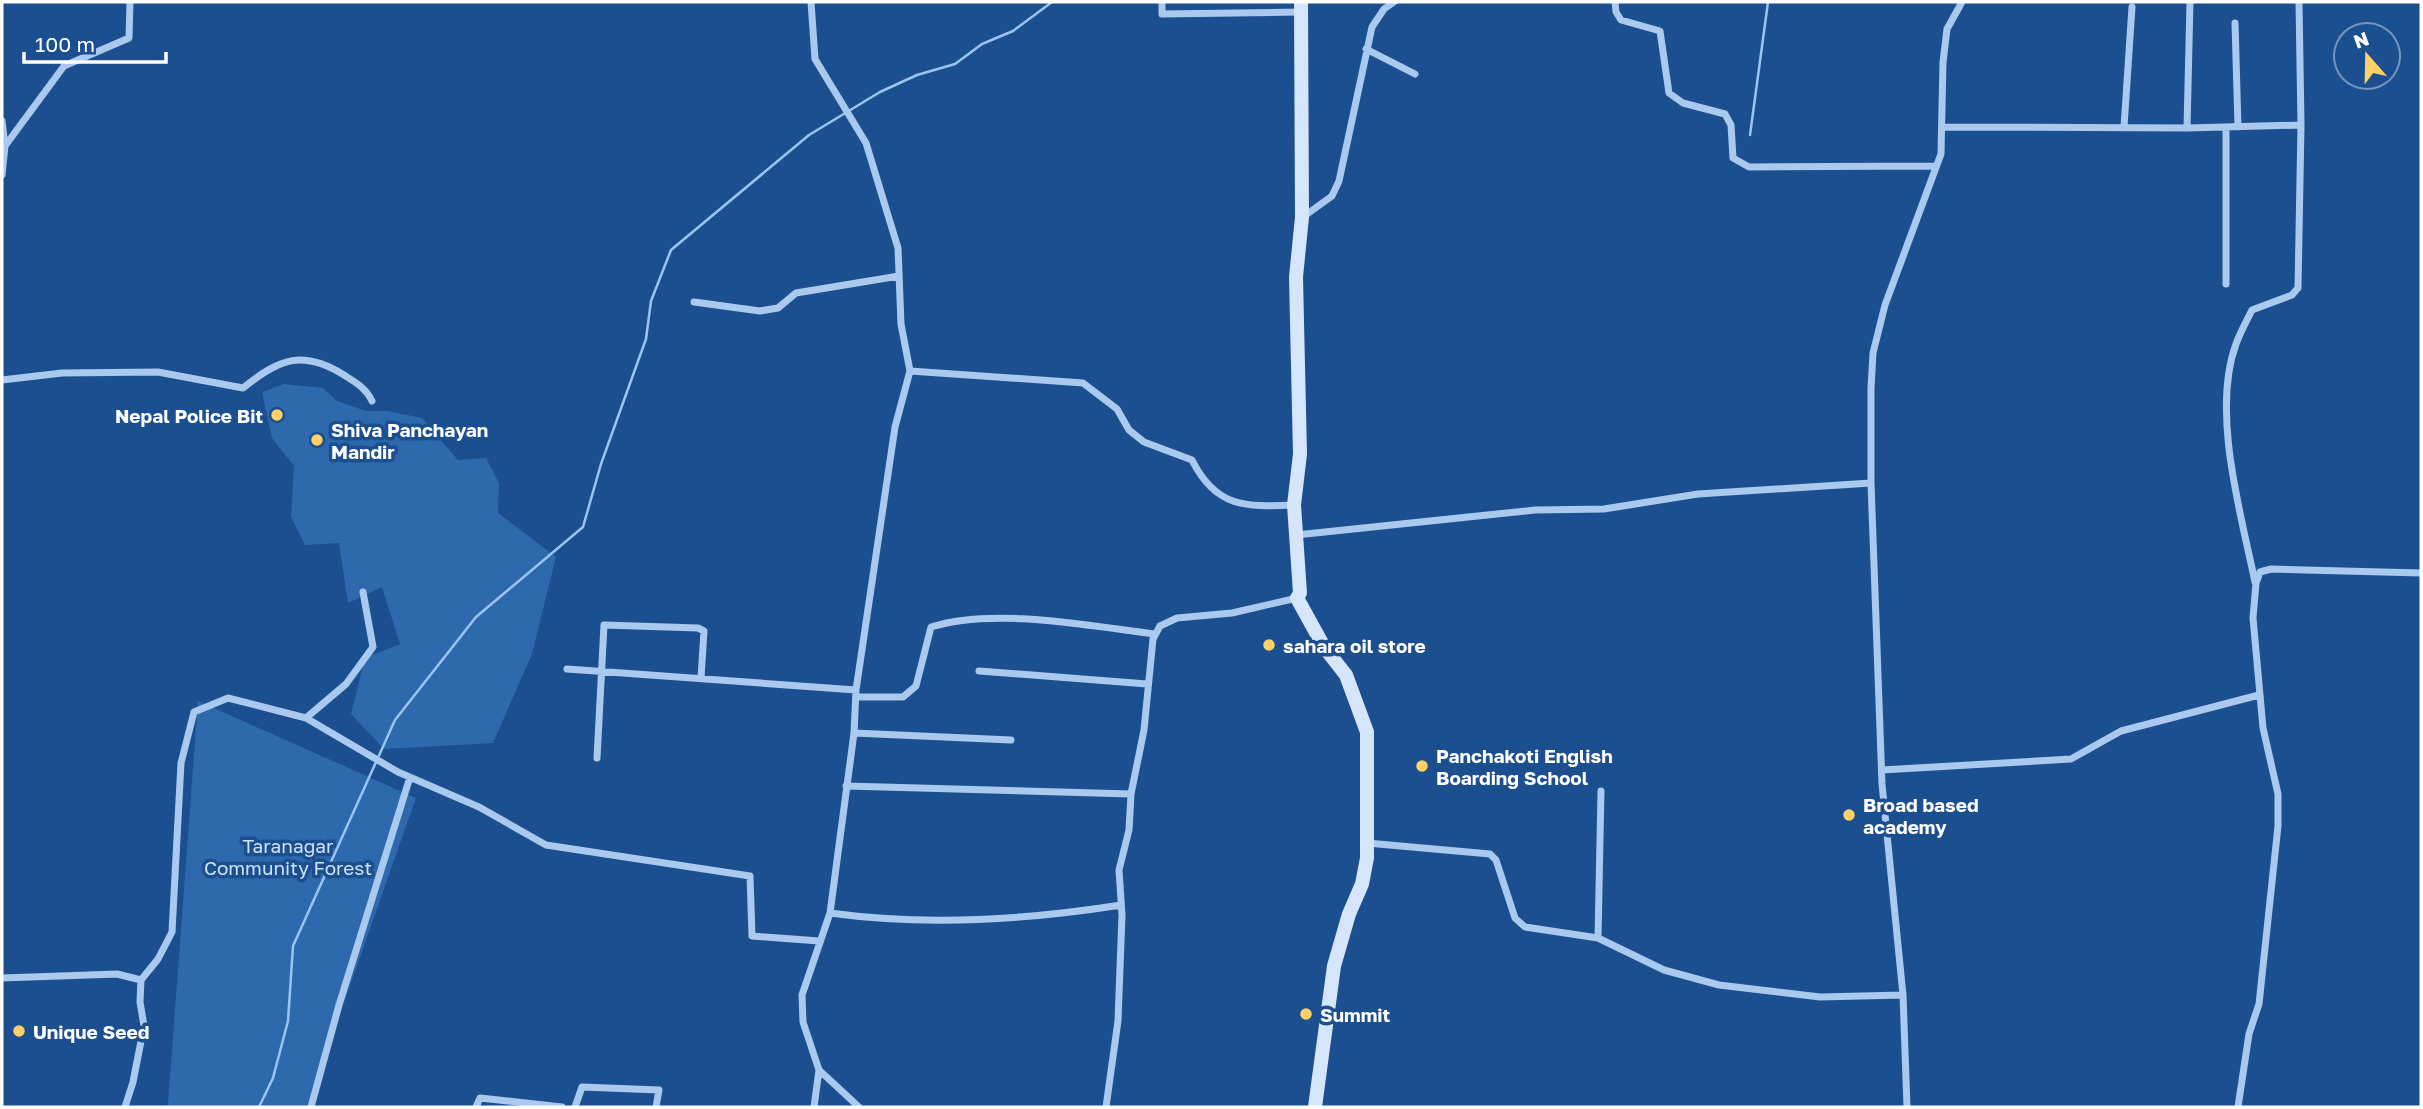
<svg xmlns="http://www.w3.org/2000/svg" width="2423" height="1109" font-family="'Golos Text',sans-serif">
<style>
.green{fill:#2e69ad}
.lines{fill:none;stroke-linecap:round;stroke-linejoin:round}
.stream{stroke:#9cc4f0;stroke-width:2.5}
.street{stroke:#a9c9ee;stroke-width:7}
.secondary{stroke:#d6e6fa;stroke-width:14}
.poi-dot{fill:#ffd166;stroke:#1b4f8f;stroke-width:2.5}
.labels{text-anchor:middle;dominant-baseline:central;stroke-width:7;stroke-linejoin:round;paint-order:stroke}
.poi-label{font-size:19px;font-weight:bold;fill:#fff;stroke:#1b4f8f;text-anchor:start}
.park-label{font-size:19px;fill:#cfe3fa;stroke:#1b4f8f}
</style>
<rect width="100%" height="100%" fill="#1b4f8f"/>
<!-- green -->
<path class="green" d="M284,384L323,388L337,401L366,411H387L422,418L458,460L486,458L499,483L498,513L556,557L532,654L493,743L384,749L351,714L365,658L400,644L382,587L348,603L339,543L305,545L291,517L294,466L272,438L262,392Z
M198,701L416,798L315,1085L314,1107H165L168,1104Z"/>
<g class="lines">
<!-- stream -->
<path class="stream" d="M1750,135L1768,2
M259,1107L273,1078L288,1021L293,946L395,720L476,617L583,527L601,464L646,339L651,301L671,250L809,135L880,92L917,75L955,64L982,44L1013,31L1052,2"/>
<!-- street -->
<path class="street" d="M811,2L815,59L866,143L898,248L901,324L910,371L895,427L856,690L854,733L830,913L802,995L803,1022L819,1070L859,1107
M1162,2V14L1301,12
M1615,2L1616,12L1621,20L1660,31L1669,93L1683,103L1725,114L1731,125L1733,158L1749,167L1935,166
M2235,23L2238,127
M1366,49L1415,74
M2,121L5,146L2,175
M1944,127L2187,128L2301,125
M2124,127L2132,7
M2226,127V284
M2187,128L2190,2
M5,146L64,66L129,38L130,2
M1303,217L1332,196L1339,181L1372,27L1384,9L1394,2
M694,302L760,311L778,308L796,293L899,276
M910,371L1083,383L1117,409L1129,430L1144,442L1192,460C1216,508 1245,507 1294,505
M2,380L62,373L158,372L243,388C279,359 302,349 344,375C355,382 366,388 372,401
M1296,535L1535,510L1604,509L1698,494L1871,483
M2255,582C2241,514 2211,412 2236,344C2240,333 2246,322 2252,310L2292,295L2298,288L2301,125L2299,2
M567,669L856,690
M979,671L1147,684
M856,697H903L916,686L931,627C993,607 1090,626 1155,634
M306,718L346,684L373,647L363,592
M854,733L1011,740
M597,758L604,625L698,628L704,631L701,678
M1882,770L2071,759L2121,731L2259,695
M846,786L1131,794
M1367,843L1490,854L1496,860L1515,918L1525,927L1598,938L1664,970L1719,985L1820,997L1903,995
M830,913C925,926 1026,920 1121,905
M1598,938L1601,791
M2,978L117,974L141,980
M125,1107L133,1082L144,1026L140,1002L141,980L158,959L172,932L181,763L194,712L228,698L306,718L398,772L479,807L546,845L750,876L752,936L819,941
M311,1107L339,1005L410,777
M476,1107L480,1098L562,1107
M575,1107L582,1087L659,1090L656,1107
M814,1107L819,1070
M1106,1107L1118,1021L1122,915L1119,870L1129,830L1131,794L1144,730L1153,639L1160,626L1177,618L1232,613L1297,598
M1907,1107L1903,995L1882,784L1871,483V388L1873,353L1885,305L1941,154L1943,62L1947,29L1962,2
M2238,1107L2249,1034L2259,1004L2278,826V794L2263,728L2253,618L2256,583L2260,572L2271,569L2421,573"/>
<!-- secondary -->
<path class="secondary" d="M1301,2L1302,217L1296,277L1300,454L1294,505L1300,593L1297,598L1324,647L1346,675L1367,732V858L1362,884L1349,914L1334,966L1315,1107"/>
</g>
<!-- markers -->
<g class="poi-dot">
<circle cx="277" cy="415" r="7"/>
<circle cx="317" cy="440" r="7"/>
<circle cx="1269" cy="645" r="7"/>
<circle cx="1422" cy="766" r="7"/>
<circle cx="1849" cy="815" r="7"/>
<circle cx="1306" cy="1014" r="7"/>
<circle cx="19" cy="1031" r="7"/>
</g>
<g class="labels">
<!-- poi labels -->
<g class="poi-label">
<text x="263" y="415" text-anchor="end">Nepal Police Bit</text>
<text x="331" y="429">Shiva Panchayan<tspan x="331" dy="22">Mandir</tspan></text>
<text x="1283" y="645">sahara oil store</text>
<text x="1436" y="755">Panchakoti English<tspan x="1436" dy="22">Boarding School</tspan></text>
<text x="1863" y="804">Broad based<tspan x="1863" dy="22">academy</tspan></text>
<text x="1320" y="1014">Summit</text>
<text x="33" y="1031">Unique Seed</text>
</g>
<!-- park labels -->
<g class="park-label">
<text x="288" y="845">Taranagar<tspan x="288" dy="22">Community Forest</tspan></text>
</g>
</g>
<!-- border -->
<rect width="2423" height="1109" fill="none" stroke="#ffffff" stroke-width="7"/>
<!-- north arrow -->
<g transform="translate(2367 56) rotate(340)"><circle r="33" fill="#1b4f8f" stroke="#7695bc" stroke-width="2"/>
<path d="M0-5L12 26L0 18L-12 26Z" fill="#ffd166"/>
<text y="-10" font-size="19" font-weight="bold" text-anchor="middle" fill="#ffffff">N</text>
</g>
<!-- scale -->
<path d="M24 52v10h142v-10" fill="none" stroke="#ffffff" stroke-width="3.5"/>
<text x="35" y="52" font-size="21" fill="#ffffff" stroke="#1b4f8f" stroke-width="5" paint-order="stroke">100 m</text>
</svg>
